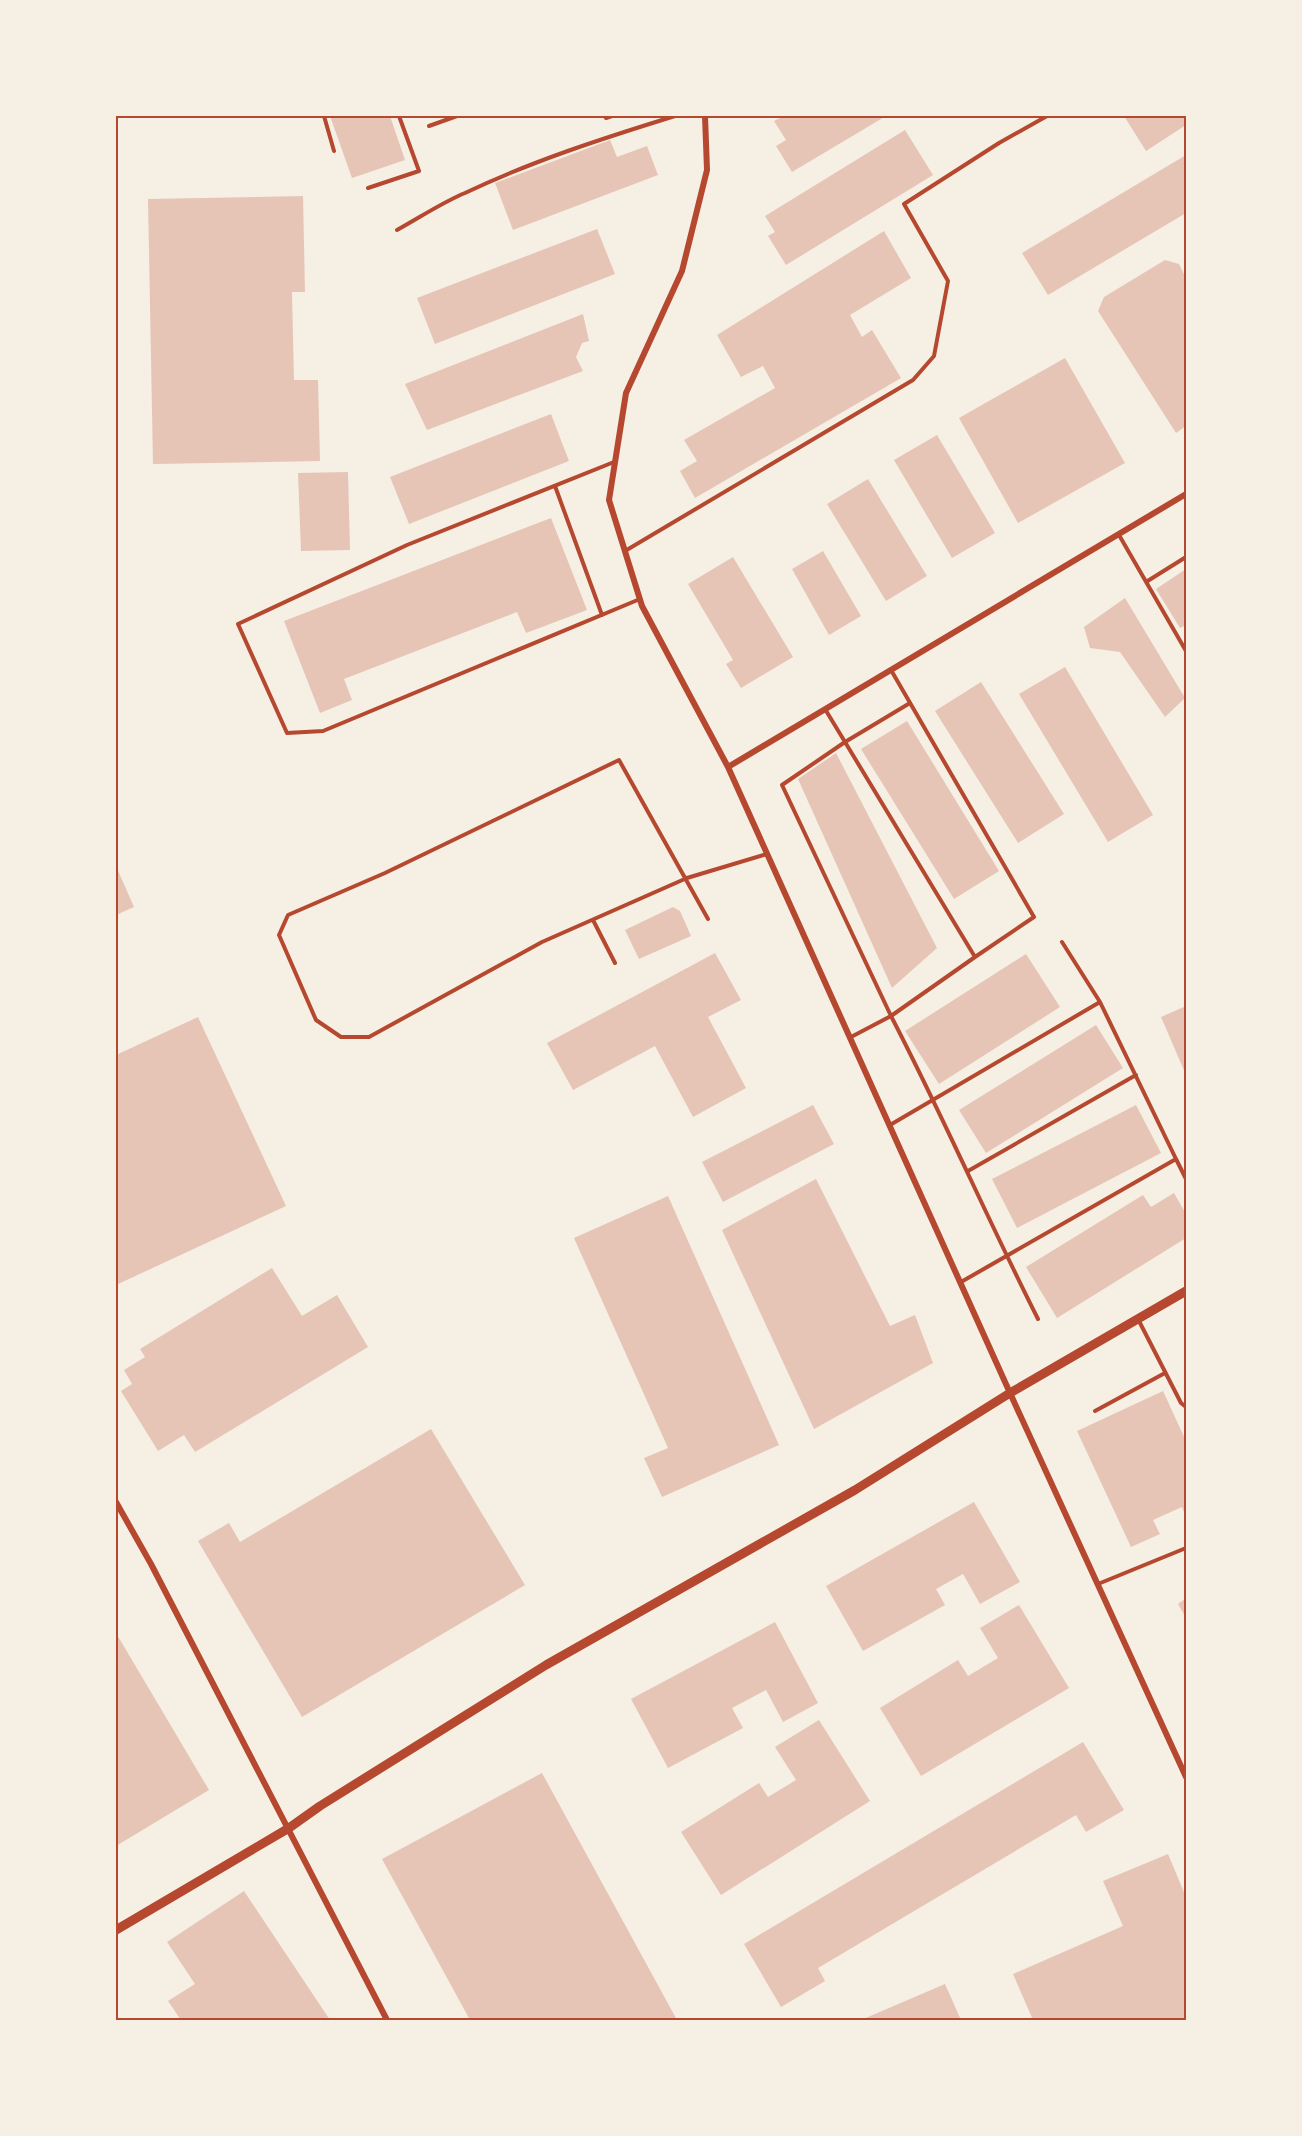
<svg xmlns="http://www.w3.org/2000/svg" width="1302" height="2136" font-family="Manrope,sans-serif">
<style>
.building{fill:#e6c5b7}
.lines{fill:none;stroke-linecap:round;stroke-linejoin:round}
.service{stroke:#b5482f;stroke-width:4}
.minor{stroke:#b5482f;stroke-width:6}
.tertiary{stroke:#b5482f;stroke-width:9}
.neatline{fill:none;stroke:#b5482f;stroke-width:2}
</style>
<rect width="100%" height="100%" fill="#f6efe4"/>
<!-- building -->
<path class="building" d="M330,116H390L405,160L352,178Z
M784,116H886L792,172L776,146L786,140L774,121Z
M1124,116H1186V125L1146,151Z
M905,130L933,175L786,265L768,236L775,232L765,216Z
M610,140L617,157L647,146L658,175L513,230L495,183Z
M1186,155V213L1048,295L1022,253Z
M303,196L305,292H292L294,380H318L320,461L153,464L148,199Z
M597,229L615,274L435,344L417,298Z
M884,231L911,278L850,315L862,337L872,330L901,378L695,498L680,471L697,461L684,440L775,388L763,366L741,377L717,335Z
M1165,260L1179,264L1186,278V426L1176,433L1098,311L1104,297Z
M583,314L589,341L582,343L576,357L583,371L427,430L405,384Z
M1065,358L1125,463L1018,523L959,418Z
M551,414L569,461L409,524L390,477Z
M937,435L995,533L952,558L894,460Z
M348,472L350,550L301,551L298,473Z
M868,479L927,576L886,601L827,504Z
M551,518L587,610L526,633L517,612L344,679L352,700L320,713L284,621Z
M823,551L861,616L829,635L792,569Z
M733,557L793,657L741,688L726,664L733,660L688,584Z
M1186,569V625L1180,628L1156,589Z
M1125,598L1185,698L1165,717L1120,652L1090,648L1084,627Z
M1065,667L1153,815L1108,842L1019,694Z
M981,682L1064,814L1018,843L935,711Z
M907,721L999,871L954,899L861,749Z
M836,753L937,948L892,988L798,779Z
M116,866L134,907L116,915Z
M673,907L680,911L691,936L639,959L625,930Z
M715,953L741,1000L708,1017L746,1088L693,1117L655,1046L573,1090L547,1043Z
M1026,954L1060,1007L939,1084L905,1031Z
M1186,1006V1075L1161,1017Z
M198,1017L286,1206L116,1285V1055Z
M1096,1025L1123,1068L986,1153L959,1110Z
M813,1105L834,1144L723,1202L702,1162Z
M1136,1105L1161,1153L1017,1228L992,1179Z
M816,1179L890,1326L915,1315L933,1363L814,1429L722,1230Z
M1174,1193L1186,1214V1238L1057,1318L1026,1267L1143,1195L1151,1207Z
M668,1196L779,1445L662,1497L644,1458L668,1448L574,1238Z
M272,1268L302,1316L337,1295L368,1347L195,1452L184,1435L158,1451L121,1391L132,1384L124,1370L145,1357L140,1349Z
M1163,1391L1186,1441V1517L1182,1507L1153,1520L1160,1534L1131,1547L1077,1431Z
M431,1429L525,1585L302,1717L198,1541L229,1523L240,1542Z
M974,1502L1020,1582L980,1604L963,1574L936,1589L945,1605L863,1651L826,1586Z
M1186,1598V1618L1178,1604Z
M1019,1605L1069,1688L921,1776L880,1708L958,1660L968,1676L998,1658L980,1628Z
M775,1622L818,1703L783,1722L766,1690L732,1708L743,1728L668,1768L631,1699Z
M116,1633L209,1790L116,1846Z
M819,1720L870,1801L721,1895L681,1832L759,1783L768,1797L796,1780L775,1747Z
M1083,1742L1124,1810L1086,1832L1076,1815L818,1968L825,1981L781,2007L744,1944Z
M542,1773L677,2020H470L382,1859Z
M1168,1854L1186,1897V2020H1033L1013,1974L1123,1926L1103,1881Z
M244,1891L330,2020H181L168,2001L195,1984L167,1942Z
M945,1984L961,2020H861Z"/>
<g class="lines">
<!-- service -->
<path class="service" d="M324,116L334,151
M605,116L606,118L612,116
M429,126L457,116
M368,188L419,171L399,116
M397,230C419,218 441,203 465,193C532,161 604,138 675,116
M614,462L407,545L238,624L287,733L323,731L640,599
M555,486L602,615
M1119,535L1186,651
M625,551L913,380L934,356L948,281L904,204L999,143L1047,116
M1146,582L1186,557
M891,670L1034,917L975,957
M825,709L845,742L975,957L891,1016L782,785L845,742L910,703
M708,919L619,760L385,873L288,915L279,935L316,1020L341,1037H369L542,942L687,878L767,854
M593,920L615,963
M1062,942L1100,1002
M851,1037L891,1016C943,1116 987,1218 1038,1319
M890,1125L1100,1002L1176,1159L961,1282
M1176,1159L1186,1179
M968,1171L1136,1075
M1138,1319L1181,1403L1186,1407
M1095,1411L1165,1373
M1098,1584L1186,1548"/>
<!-- minor -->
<path class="minor" d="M705,116L707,170L682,271L626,393L609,500L642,606L728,767L1010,1393L1186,1777
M728,767L1186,494
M116,1502L151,1564L387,2020"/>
<!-- tertiary -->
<path class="tertiary" d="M116,1930L289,1828L320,1806L546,1665L855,1490L1010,1393L1186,1291"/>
</g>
<!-- border -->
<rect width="1302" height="2136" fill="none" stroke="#f6efe4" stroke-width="234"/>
<rect x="117" y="117" width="1068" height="1902" class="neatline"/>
</svg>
